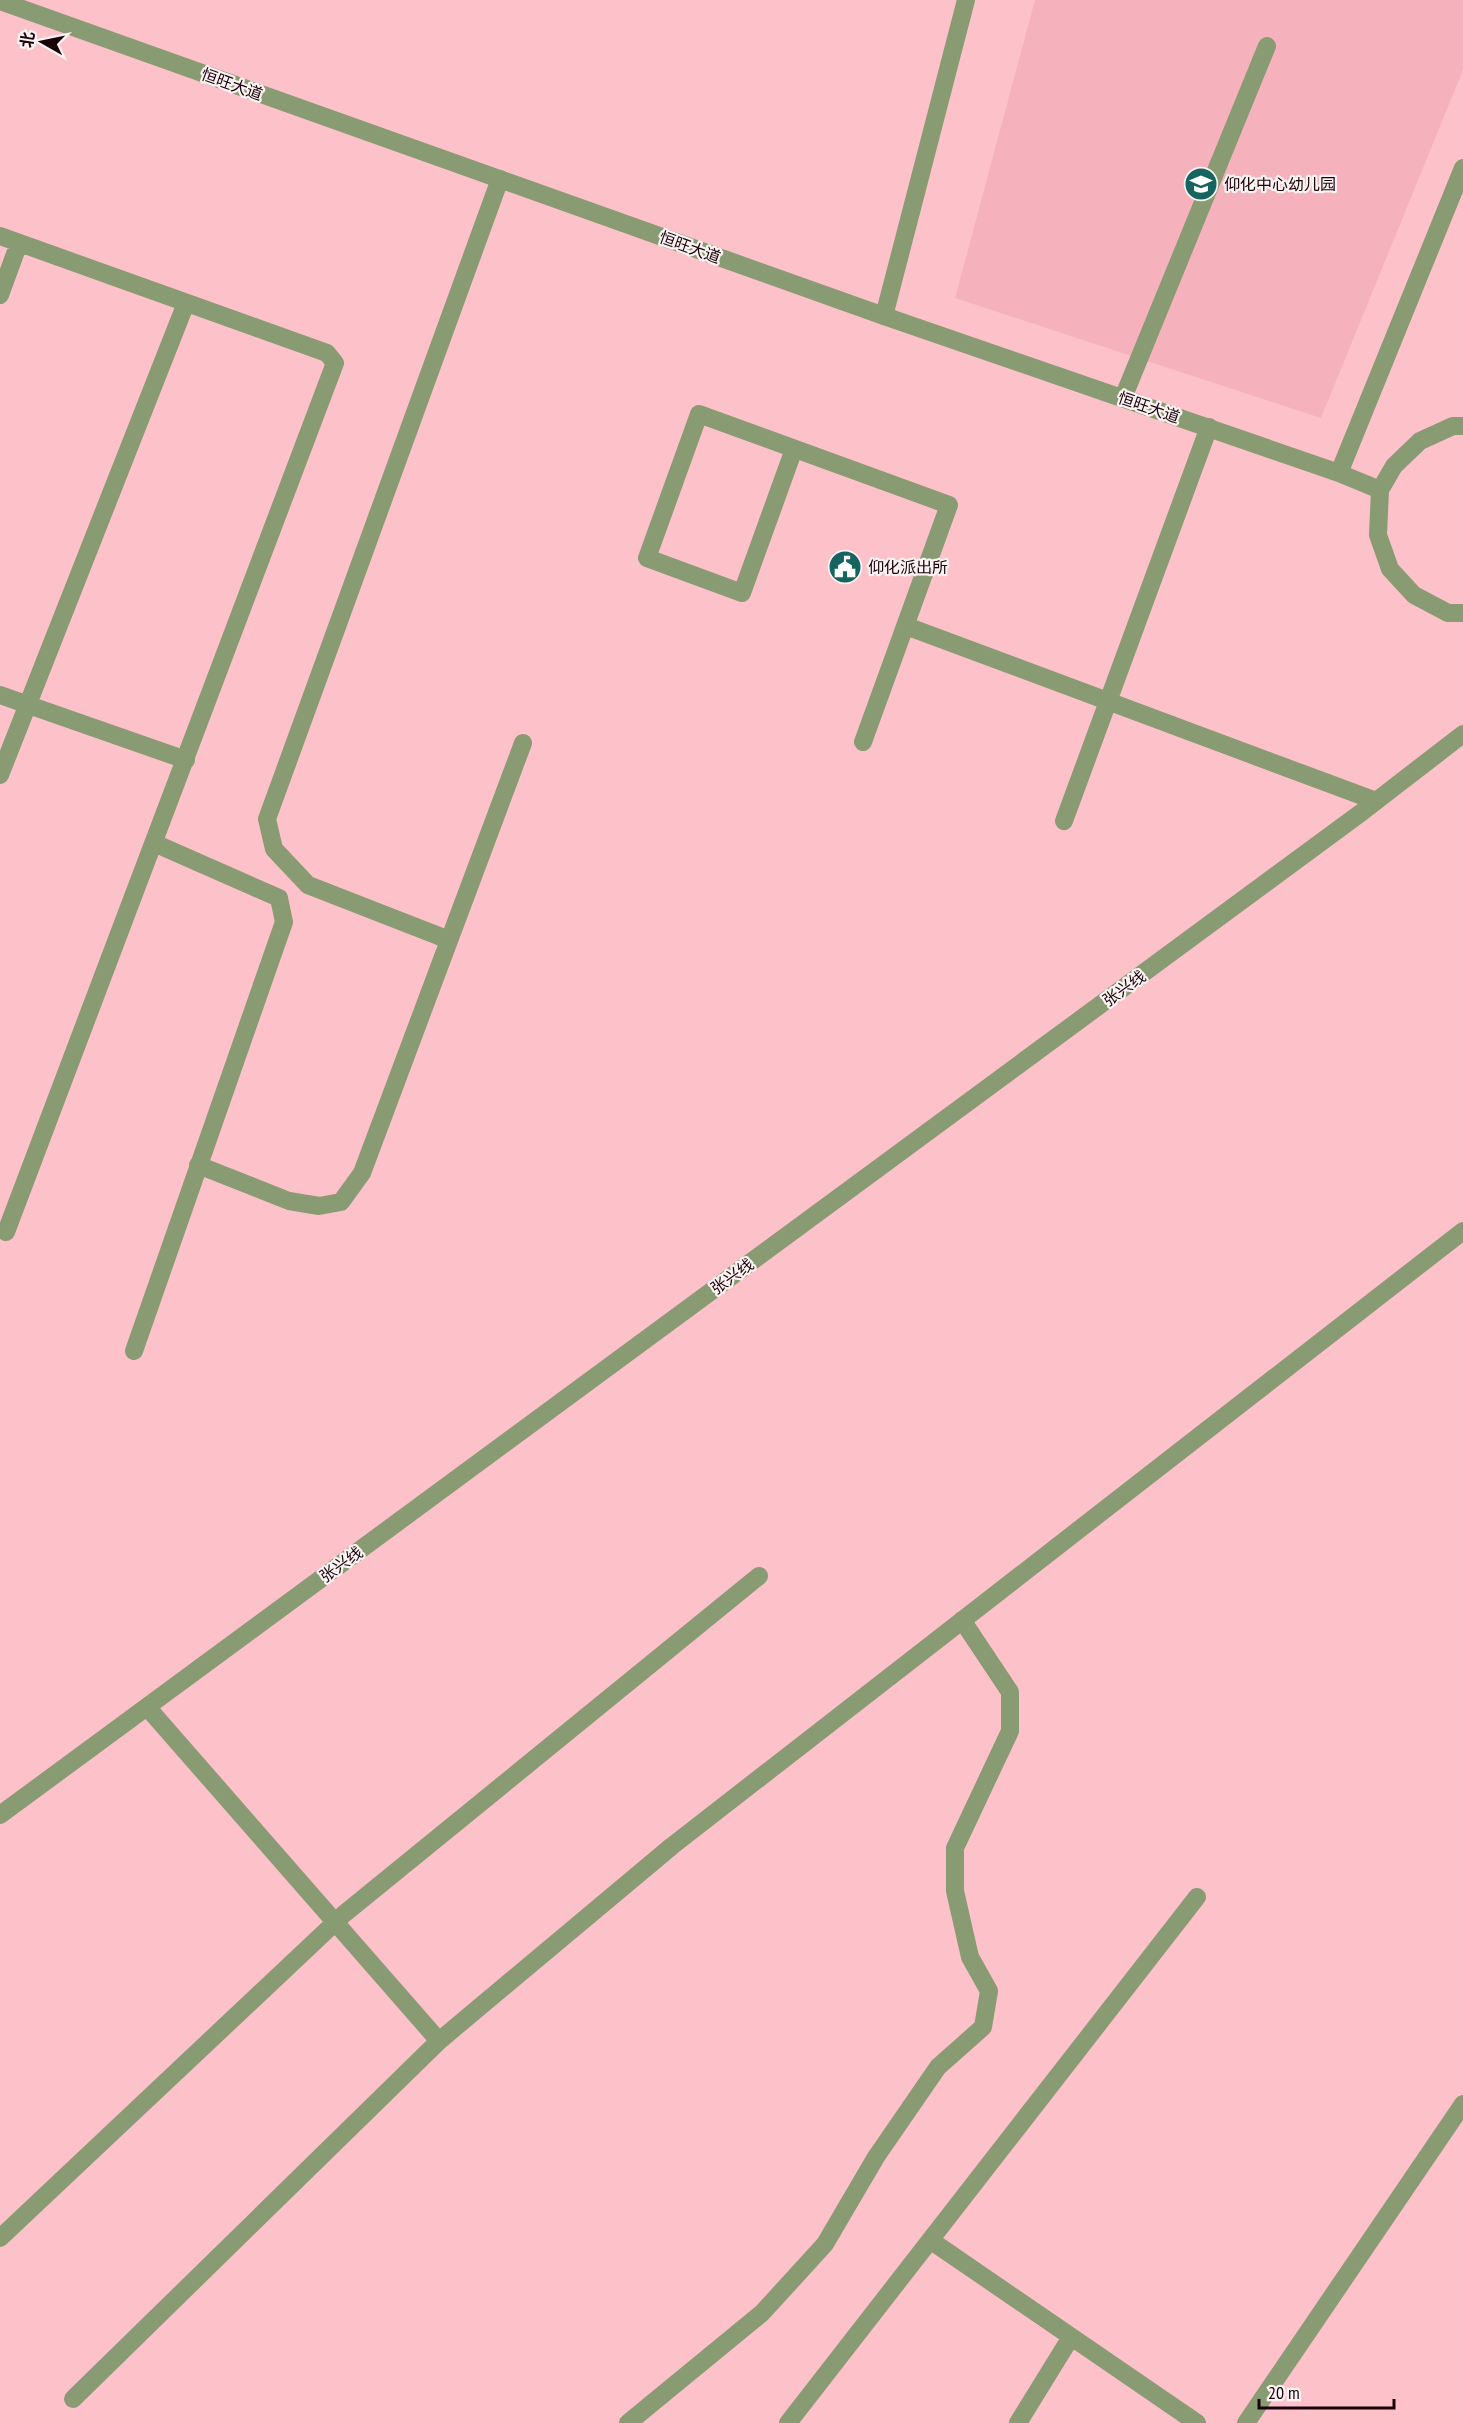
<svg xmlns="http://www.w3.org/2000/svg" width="1463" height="2423" font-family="'PT Sans Narrow','Noto Sans SC',sans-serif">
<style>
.built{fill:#f5b2bd}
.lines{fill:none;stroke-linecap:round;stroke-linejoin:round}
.service{stroke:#889b72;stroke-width:18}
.minor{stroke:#889b72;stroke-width:18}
.tertiary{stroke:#889b72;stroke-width:18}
.labels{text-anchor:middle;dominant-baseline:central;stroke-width:4.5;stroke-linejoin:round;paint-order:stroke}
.street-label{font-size:16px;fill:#1a0308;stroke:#faf2f3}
.poi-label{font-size:16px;fill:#1a0308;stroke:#faf2f3;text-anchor:start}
</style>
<rect width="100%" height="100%" fill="#fdc1ca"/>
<!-- built -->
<path class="built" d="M1035,0H1463V70L1321,418L955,298Z"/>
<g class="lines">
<!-- service -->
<path class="service" d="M884,316L966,0
M1123,398L1267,46
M794,449L742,593L647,558L699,414L949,505L863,742
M906,626L1376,801
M1064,821L1209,427
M449,940L308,885L274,849L267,819L500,179
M198,1165L289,1201L319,1206L341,1202L362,1173L523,743
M134,1351L284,922L279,898L154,843
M147,1707L439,2041
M0,2238L344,1914L759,1576
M930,2240L1197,2423
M73,2399L439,2041L672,1846L1463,1231
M628,2423L762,2313L825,2244L876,2157L938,2067L983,2027L989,1991L970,1957L955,1891V1848L1010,1731V1692L962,1620
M788,2423L1197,1897
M1018,2423L1071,2337"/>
<!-- minor -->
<path class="minor" d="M0,236L327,353L335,363L6,1232
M0,295L19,243
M0,695L186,760
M0,775L186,303
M1246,2423L1463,2104"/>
<!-- tertiary -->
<path class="tertiary" d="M0,1L884,316L1339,473L1380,490
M1463,426H1453L1420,441L1394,466L1380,490L1378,535L1390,569L1414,595L1448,613H1463
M1339,473L1463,168
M0,1815L1362,812L1463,734"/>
</g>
<!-- icons -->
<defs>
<g id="school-disc" transform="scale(1.725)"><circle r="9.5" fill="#16645f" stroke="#faf2f3"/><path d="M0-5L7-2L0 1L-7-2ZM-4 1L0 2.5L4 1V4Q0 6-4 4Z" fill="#fff"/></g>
<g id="civic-disc" transform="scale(1.725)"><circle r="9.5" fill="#16645f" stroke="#faf2f3"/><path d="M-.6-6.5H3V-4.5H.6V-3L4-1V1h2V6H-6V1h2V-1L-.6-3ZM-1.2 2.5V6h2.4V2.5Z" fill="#fff"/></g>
</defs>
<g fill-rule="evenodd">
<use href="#school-disc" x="1201" y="184"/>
<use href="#civic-disc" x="845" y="567"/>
</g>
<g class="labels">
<!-- street labels -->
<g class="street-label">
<text transform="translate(232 84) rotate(20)">恒旺大道</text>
<text transform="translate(690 247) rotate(20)">恒旺大道</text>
<text transform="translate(1149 407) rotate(19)">恒旺大道</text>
<text transform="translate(1124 988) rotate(-36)">张兴线</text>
<text transform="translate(732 1276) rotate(-36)">张兴线</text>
<text transform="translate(341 1564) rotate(-36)">张兴线</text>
</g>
<!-- poi labels -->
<g class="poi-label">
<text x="1224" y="184">仰化中心幼儿园</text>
<text x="868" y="567">仰化派出所</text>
</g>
</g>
<!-- north arrow -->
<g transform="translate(42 42) rotate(279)" stroke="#faf2f3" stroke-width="4.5" paint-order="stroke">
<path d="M0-4.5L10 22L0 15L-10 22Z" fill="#1a0308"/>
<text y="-9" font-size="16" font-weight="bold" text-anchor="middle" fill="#1a0308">北</text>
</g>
<!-- scale -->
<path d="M1259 2399v9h135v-9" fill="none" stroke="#1a0308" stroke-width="3"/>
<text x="1268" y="2399" font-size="18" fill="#1a0308" stroke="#faf2f3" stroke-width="4.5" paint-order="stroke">20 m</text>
</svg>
